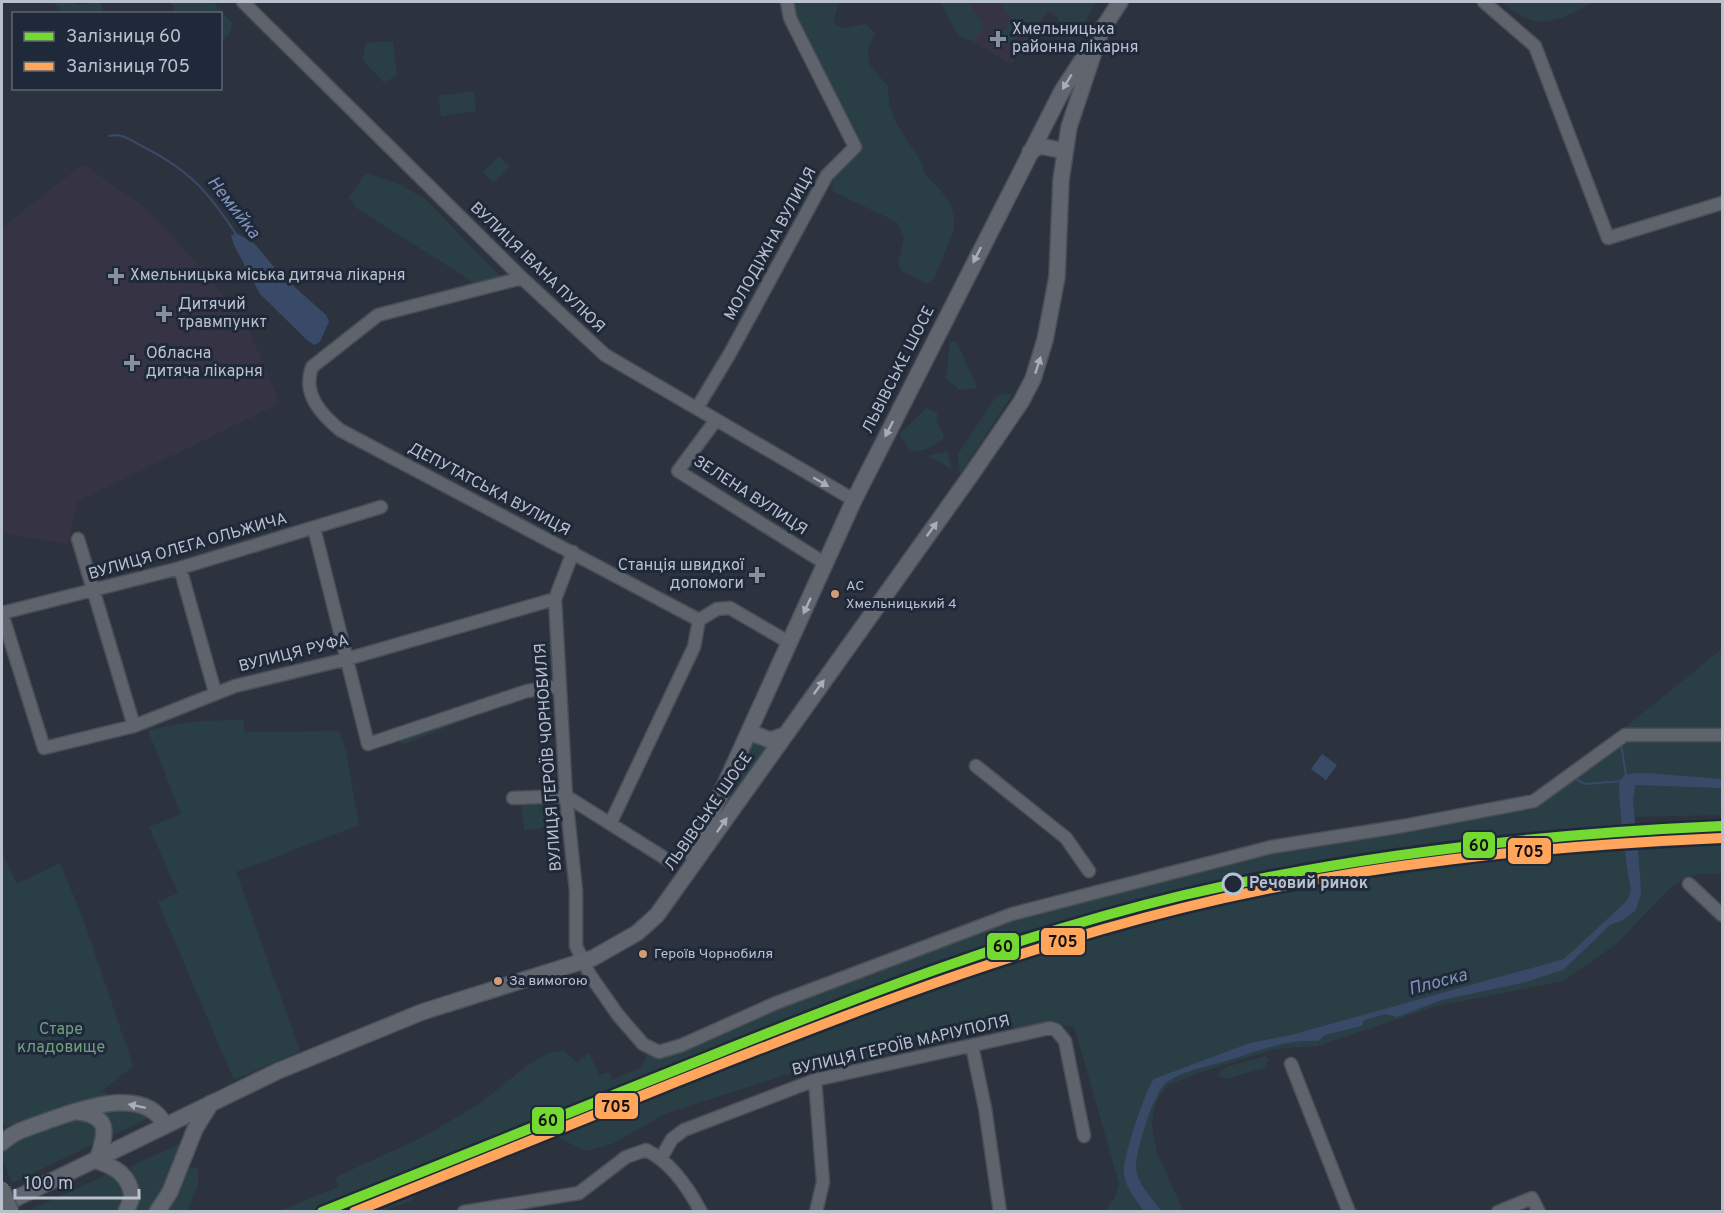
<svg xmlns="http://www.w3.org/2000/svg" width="1724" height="1213" font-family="Overpass,sans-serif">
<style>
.medical{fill:#363444}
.green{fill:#2a3f45}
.water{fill:#394a69}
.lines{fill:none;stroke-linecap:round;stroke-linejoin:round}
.stream{stroke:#394a69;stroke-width:2}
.minor-casing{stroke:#4a4e56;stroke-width:15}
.major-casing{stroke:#4b505b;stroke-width:18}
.minor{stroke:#5e636c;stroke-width:12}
.major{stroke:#61656d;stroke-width:15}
.major-bridge-casing{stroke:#4b505b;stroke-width:18;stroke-linecap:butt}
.major-bridge{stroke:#61656d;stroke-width:15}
.rail-1-casing{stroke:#20293a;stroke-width:15}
.rail-2-casing{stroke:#20293a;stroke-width:15}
.rail-1{stroke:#74d930;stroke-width:10}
.rail-2{stroke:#ffa55c;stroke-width:10}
.oneway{fill:#a7aebb}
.oneway2{fill:#a7adba}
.poi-dot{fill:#888f9c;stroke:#20293a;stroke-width:2}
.bus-dot{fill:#d39c74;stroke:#20293a;stroke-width:2}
.stop-dot{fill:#20293a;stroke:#b9c0ce;stroke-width:3}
.labels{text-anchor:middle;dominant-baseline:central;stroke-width:6;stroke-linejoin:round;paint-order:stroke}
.bus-label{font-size:14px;fill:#b9c0ce;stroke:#20293a;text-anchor:start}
.poi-label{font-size:16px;fill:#b9c0ce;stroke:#20293a;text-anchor:start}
.street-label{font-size:16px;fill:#b9c0ce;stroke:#20293a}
.stop-label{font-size:16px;font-weight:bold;fill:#b9c0ce;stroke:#20293a;text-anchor:start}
.park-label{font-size:16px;fill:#6fa07d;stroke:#20293a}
.water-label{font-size:18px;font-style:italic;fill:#7f94b6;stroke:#20293a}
.line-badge{stroke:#20293a;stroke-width:2}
.pale-badge-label{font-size:16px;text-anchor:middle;font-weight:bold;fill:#111}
</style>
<rect width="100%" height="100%" fill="#2d333e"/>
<!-- medical -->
<path class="medical" d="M941,2H1096L1082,29L1048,12L1011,64L956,32Z
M83,164L140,204L189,254L246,324L280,403L78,501L67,544L2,533V228Z"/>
<!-- green -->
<path class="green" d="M53,2H73L78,5L98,2L102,5L103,12L64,13Z
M168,2H213L232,23L230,32L221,44L220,14L175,13L174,6Z
M793,2H839L833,22C845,34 853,24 866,24L875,34L868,48L869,64L888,87L889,105L896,123L921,162L925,174L948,199L954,217V229L935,277L927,284L903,272L898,264L904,238L897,222L832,191L833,179L859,150L796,22Z
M941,2H968L984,26L976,39C957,46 948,15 941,2Z
M1000,2H1096L1080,29L1068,33L1063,31L1055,13L1047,10L1038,25L1002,46L995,38L1007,27L1010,17Z
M1502,2H1594C1555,22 1539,33 1502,2Z
M393,41L397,73L385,84L363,60L366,43Z
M474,91L476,111L441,116L439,96Z
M499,156L509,167L493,183L483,172Z
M366,173L401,185L425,199L500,276L476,284L355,207L349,197Z
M950,342H957L977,388L960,390L946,379Z
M1005,393L1012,395L960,474L958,454L996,397Z
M927,408L938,414L936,419L944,437C937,446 922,453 910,451L899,434Z
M947,451L952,469L928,456Z
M1722,649V815L1622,817L1624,840L1722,838V874H1696L1673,885L1615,945L1563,981L1433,1007L1317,1046L1276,1049L1197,1073L1169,1085L1159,1096L1154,1110L1152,1126L1156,1150L1183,1211H1105L1115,1197L1119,1184L1075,1029L1069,1025C1043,1027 1016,1027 989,1030C984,1031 977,1034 971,1033C949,1030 922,1033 906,1049L822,1069L812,1067L794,1072L667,1113L612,1144L586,1151L557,1137L429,1182L411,1201L383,1211L278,1212L340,1186L335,1181L338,1176L423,1137L479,1104L528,1065L548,1053L563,1050L577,1063L589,1053L599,1075L610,1072L612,1080L640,1068L651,1049L659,1052L1012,914L1222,858L1534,801Z
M525,696L407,743L402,744L397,740Z
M243,720L245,732L339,731L346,752L359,825L236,872L300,1051L234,1080L158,902L178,893L149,827L181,814L148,730L198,721Z
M749,732L777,738L676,890Z
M560,798L562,826L524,830L521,802Z
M2,853L17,884L60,863L84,921L133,1066L102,1091L108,1094L7,1126L2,1124Z
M1265,1056L1269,1060L1264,1068L1226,1079L1217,1075L1226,1067Z
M102,1108L141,1111L149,1118L113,1135Z
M73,1117H85L99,1127L96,1143L12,1183L2,1157L6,1147Z
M183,1142L164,1195L150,1211H133L134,1183L130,1167Z
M191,1167L198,1169V1185L188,1209L185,1211L163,1212Z
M112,1172C124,1187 126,1194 117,1211L26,1212Z"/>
<!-- water -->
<path class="water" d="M236,233L255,244L279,273L326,315L329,321L320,342L314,345L307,340L260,294L234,245L231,236Z
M1322,754L1337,765L1326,780L1311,769Z
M1645,773L1722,779V788L1635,785L1633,800L1640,874L1641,893L1636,910L1623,920L1610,925L1563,970L1526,982L1442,1000L1397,1017L1385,1014L1364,1020L1362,1026L1325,1035L1318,1041C1290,1039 1262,1049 1236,1058C1215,1065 1186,1069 1167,1082C1154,1091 1135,1152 1136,1168C1137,1184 1153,1199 1161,1211H1144C1136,1200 1126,1188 1124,1174C1122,1160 1145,1091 1154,1079L1250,1043L1291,1035L1564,959L1627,901L1631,891C1628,875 1616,789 1620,781C1625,772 1635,774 1645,773Z"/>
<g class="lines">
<!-- stream -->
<path class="stream" d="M109,136C123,133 130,140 142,146C189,170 207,190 236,234
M1621,743L1626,776
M1574,778L1585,784L1623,781"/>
<!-- minor casing -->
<g class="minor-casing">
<path id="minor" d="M243,2L522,278L605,355L854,500
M1484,2L1535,46L1608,238L1722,203
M522,278L378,315L312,367C302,394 321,414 340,430L699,620L694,647L611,822
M697,408L729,355L827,175L855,147L790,18L787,2
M716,420L678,471L826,564
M314,528L368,744L527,691L559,686
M78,539L134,726
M573,552L555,599L566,796L576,891V946L590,975L618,1015L643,1044L659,1052L682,1045L776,1003L1012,914L1271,847L1403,826L1534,801L1625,735H1722
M180,568L215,692
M2,613L180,568L381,507
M2,614L44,748L134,726L235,686L347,659L555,599
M699,620L717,609L730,608L790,643
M976,766L1066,838L1089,871
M513,798L566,796L671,862
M1689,884L1722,915
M972,1046L985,1108L1000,1212
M1291,1064L1349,1212
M815,1080L823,1182L816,1212
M661,1158L672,1139L684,1130L815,1080L1050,1028L1056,1030L1065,1041L1084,1136
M464,1212L579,1193L626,1157L646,1150C671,1162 688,1187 701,1212
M1498,1212L1532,1198L1539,1212"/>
</g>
<!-- major casing -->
<g class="major-casing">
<path id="major" d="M1030,152L1040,146L1065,151
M749,732L770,740L785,735
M693,855L854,500L1062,91L1120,2
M78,1112C113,1116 105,1136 97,1161
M2,1143C14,1131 31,1127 47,1121C79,1110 144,1084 165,1125
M97,1161C115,1167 130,1175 132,1197L126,1212
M2,1205L278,1071L422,1012L593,958L637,933L657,915L971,475L1021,402L1033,379L1045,340L1057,277L1061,180L1069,127L1100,34
M157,1212L170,1192L195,1129L211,1103"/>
</g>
<!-- minor -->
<use href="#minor" class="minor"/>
<!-- major -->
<use href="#major" class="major"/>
<!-- major-bridge casing -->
<g class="major-bridge-casing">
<path id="major-bridge" d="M2,1189L11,1212"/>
</g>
<!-- major-bridge -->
<use href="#major-bridge" class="major-bridge"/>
<!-- rail-1 casing -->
<g class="rail-1-casing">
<path id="rail-1" d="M322,1212C454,1158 586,1105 718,1053C870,992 1024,933 1184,895C1361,854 1540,834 1722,826"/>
</g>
<!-- rail-2 casing -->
<g class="rail-2-casing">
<path id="rail-2" d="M354,1212C450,1173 545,1135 641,1096C818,1025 996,954 1182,908C1359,864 1541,846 1722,838"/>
</g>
<!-- rail-1 -->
<use href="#rail-1" class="rail-1"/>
<!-- rail-2 -->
<use href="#rail-2" class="rail-2"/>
</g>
<!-- one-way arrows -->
<defs><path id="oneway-solid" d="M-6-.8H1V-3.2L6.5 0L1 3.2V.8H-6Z" transform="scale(1.5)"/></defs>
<g class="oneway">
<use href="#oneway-solid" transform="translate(1067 82) rotate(121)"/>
<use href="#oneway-solid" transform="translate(977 255) rotate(117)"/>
<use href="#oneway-solid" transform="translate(1038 365) rotate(-72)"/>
<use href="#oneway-solid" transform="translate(889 429) rotate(117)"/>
<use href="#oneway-solid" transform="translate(932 529) rotate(-54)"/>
<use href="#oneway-solid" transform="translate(807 606) rotate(115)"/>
<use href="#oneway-solid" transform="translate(819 687) rotate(-54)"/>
<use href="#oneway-solid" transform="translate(722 825) rotate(-55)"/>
<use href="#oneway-solid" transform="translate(137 1106) rotate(-168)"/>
</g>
<use class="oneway2" href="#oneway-solid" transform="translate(821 482) rotate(30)"/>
<!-- markers -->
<g class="poi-dot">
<path d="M995 30h6v6h6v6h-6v6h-6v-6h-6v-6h6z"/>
<path d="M113 267h6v6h6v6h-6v6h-6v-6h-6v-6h6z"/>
<path d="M161 305h6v6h6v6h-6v6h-6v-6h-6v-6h6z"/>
<path d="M129 354h6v6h6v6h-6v6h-6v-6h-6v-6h6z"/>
<path d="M754 566h6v6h6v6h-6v6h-6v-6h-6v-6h6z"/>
</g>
<g class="bus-dot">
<circle cx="835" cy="594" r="5"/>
<circle cx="643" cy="954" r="5"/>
<circle cx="498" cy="981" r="5"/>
</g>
<circle class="stop-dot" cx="1233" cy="884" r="10"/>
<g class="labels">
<!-- bus labels -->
<g class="bus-label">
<text x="846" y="586">АС<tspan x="846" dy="18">Хмельницький 4</tspan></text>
<text x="654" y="954">Героїв Чорнобиля</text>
<text x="509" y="981">За вимогою</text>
</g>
<!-- poi labels -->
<g class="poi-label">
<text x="1012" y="30">Хмельницька<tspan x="1012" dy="18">районна лікарня</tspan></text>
<text x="130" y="276">Хмельницька міська дитяча лікарня</text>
<text x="178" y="305">Дитячий<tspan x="178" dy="18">травмпункт</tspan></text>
<text x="146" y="354">Обласна<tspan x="146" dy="18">дитяча лікарня</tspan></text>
<text x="744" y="566" text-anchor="end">Станція швидкої<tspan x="744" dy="18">допомоги</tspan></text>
</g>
<!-- street labels -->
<g class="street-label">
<text transform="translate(771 244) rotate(-61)">МОЛОДІЖНА ВУЛИЦЯ</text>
<text transform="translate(537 268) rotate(44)">ВУЛИЦЯ ІВАНА ПУЛЮЯ</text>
<text transform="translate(899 370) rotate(-63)">ЛЬВІВСЬКЕ ШОСЕ</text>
<text transform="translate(489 490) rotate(28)">ДЕПУТАТСЬКА ВУЛИЦЯ</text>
<text transform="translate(750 496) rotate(33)">ЗЕЛЕНА ВУЛИЦЯ</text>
<text transform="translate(188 547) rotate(-16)">ВУЛИЦЯ ОЛЕГА ОЛЬЖИЧА</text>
<text transform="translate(294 654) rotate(-14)">ВУЛИЦЯ РУФА</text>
<text transform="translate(549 757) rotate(-94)">ВУЛИЦЯ ГЕРОЇВ ЧОРНОБИЛЯ</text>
<text transform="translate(709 812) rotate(-55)">ЛЬВІВСЬКЕ ШОСЕ</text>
<text transform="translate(901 1046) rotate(-13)">ВУЛИЦЯ ГЕРОЇВ МАРІУПОЛЯ</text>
</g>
<!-- stop labels -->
<g class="stop-label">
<text x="1249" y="884">Речовий ринок</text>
</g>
<!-- park labels -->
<g class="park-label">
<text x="61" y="1030">Старе<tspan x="61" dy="18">кладовище</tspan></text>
</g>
<!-- water labels -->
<g class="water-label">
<text transform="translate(233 208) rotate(52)">Немийка</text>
<text transform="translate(1438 983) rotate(-15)">Плоска</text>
</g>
</g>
<g class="line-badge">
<rect x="1462" y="831" width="34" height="28" rx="6" fill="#74d930"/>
<rect x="1507" y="837" width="45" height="28" rx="6" fill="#ffa55c"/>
<rect x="1040" y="927" width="46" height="29" rx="6" fill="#ffa55c"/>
<rect x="986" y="932" width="34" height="29" rx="6" fill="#74d930"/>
<rect x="594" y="1092" width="45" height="28" rx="6" fill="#ffa55c"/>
<rect x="531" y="1106" width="34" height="29" rx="6" fill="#74d930"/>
</g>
<g class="pale-badge-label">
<text x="1479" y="851">60</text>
<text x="1529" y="857">705</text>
<text x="1063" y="947">705</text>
<text x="1003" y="952">60</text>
<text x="616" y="1112">705</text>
<text x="548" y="1126">60</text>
</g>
<!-- border -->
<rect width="1724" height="1213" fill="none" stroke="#b9c0ce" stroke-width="6"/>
<!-- legend -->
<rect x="12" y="12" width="210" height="78" fill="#20293a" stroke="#5d6575" stroke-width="1.5"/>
<rect x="24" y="32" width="30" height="9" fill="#74d930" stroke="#5d6575" stroke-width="1.5"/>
<text x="66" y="42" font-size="18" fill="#b9c0ce">Залізниця 60</text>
<rect x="24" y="62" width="30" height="9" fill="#ffa55c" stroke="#5d6575" stroke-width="1.5"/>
<text x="66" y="72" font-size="18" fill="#b9c0ce">Залізниця 705</text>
<!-- scale -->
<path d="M15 1189v9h124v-9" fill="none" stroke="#b9c0ce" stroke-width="3"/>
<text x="24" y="1189" font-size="18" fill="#b9c0ce" stroke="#20293a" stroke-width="4.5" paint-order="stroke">100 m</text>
</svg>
